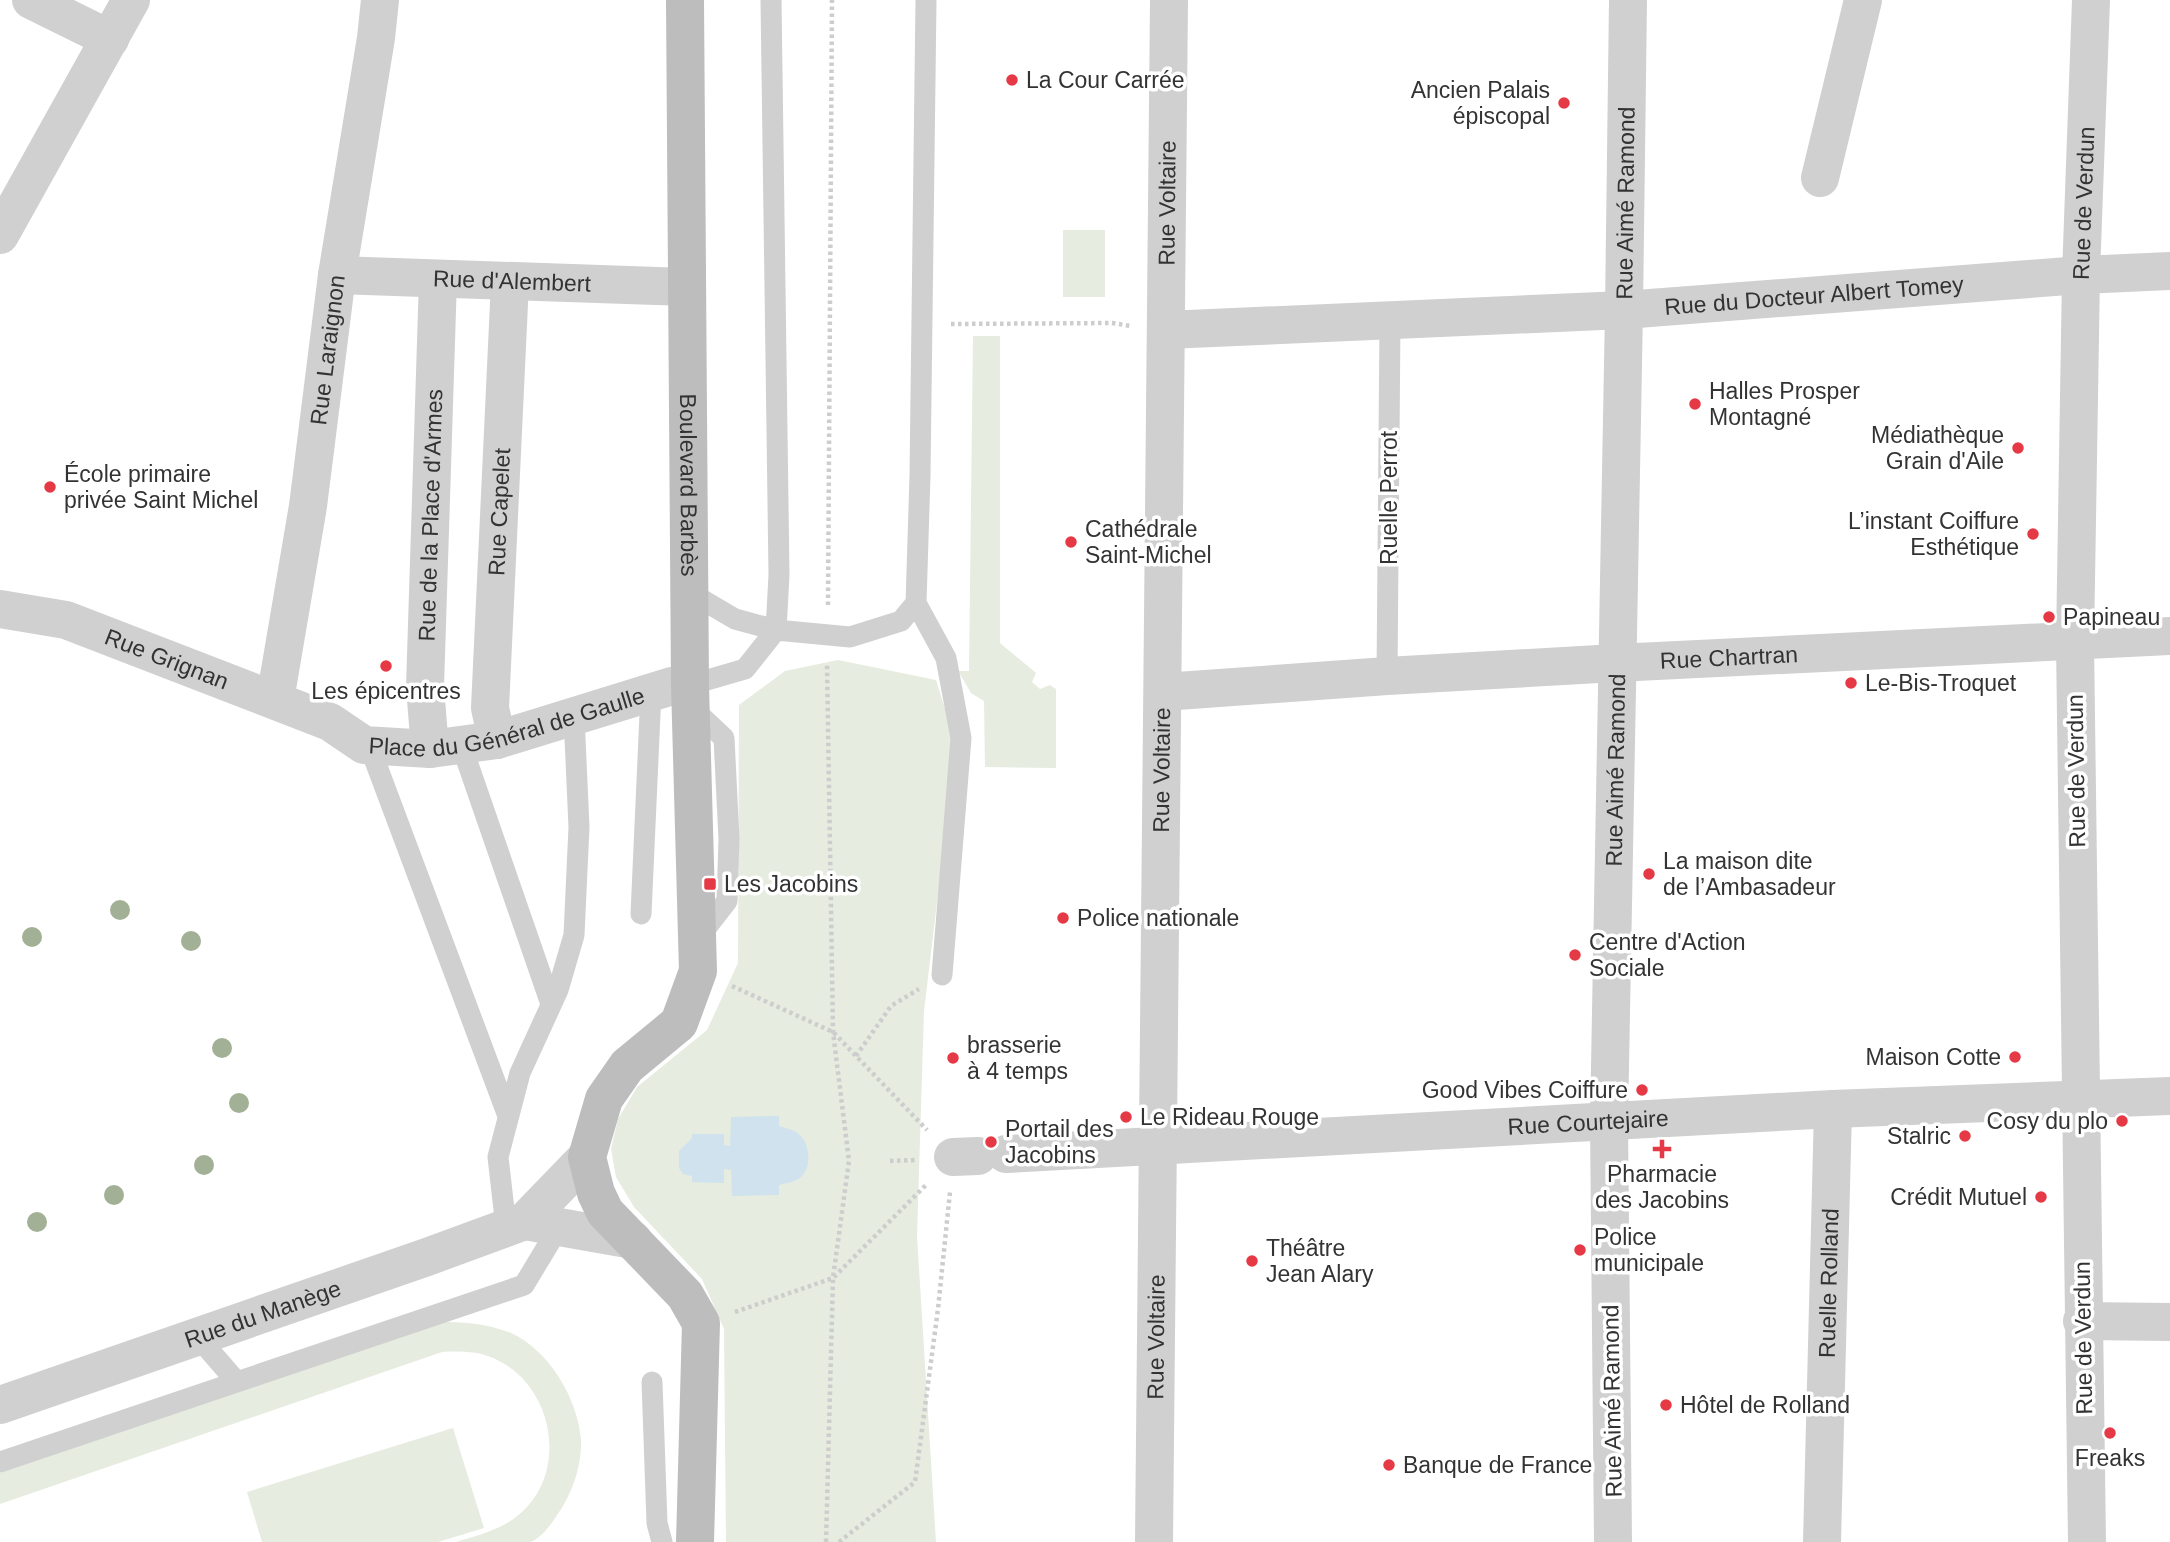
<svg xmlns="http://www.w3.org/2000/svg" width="2170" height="1542" font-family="Arial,sans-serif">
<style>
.green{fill:#e6ecdf}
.water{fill:#cfe2ee}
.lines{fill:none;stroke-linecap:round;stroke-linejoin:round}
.path{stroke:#cdcdcd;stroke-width:4.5;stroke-dasharray:3.5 3.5;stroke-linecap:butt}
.lane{stroke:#d0d0d0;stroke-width:21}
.street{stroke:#d0d0d0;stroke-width:38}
.secondary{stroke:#bdbdbd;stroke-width:38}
.tree{fill:#a2b095}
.poi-dot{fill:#e63946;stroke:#fff;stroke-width:2.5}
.labels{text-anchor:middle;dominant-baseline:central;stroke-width:7;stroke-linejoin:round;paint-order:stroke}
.poi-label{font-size:23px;fill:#333;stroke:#fff;text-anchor:start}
.street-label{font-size:23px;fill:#333;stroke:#fff}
</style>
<rect width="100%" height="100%" fill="#fff"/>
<!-- green -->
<path class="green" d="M1063,230H1105V297H1063Z
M973,336H1000V643L1036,673L1032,682L1040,689L1050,685L1056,689V768L985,767L984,701L971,693L958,671H969Z
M838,660L936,680L956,744L924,1011L917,1236L936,1542H726L724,1329L702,1279L634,1207L616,1177L611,1149L618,1119L637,1087L707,1030L738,963L739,705L785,671Z
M437,1322C463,1322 486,1323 511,1333C549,1350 578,1399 581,1440C582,1462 574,1488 563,1506C555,1518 545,1536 531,1542C522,1542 469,1542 456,1542C482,1534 508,1528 527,1507C567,1464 551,1387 499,1361C481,1351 462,1351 442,1352L0,1504V1473Z
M453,1428L484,1528L438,1542H262L247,1492Z"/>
<!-- water -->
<path class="water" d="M779,1116V1126C786,1128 795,1130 800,1135C810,1145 812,1167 801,1177C796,1182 786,1183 779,1185V1195L732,1196L731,1170L724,1169V1183L692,1182V1176L683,1174L679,1168V1151L692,1138V1134H724V1145L730,1146L731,1117Z"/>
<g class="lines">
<!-- path -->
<path class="path" d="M951,324L1112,323L1131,326
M828,605L832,0
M732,986L833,1032L927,1130
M856,1056L891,1006L919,989
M890,1161L917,1160
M735,1312L833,1278L927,1184
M826,1542L833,1278L849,1161L833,1032L827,663
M839,1542L915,1482L938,1309L950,1192"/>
<!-- lane -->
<path class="lane" d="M926,0L920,476L916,603L946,658L961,738L942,975
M690,599H701L735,619L776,630L850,637L901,621L916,603
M1387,676L1390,321
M690,685L745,669L776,630L779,575L771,0
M692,708L724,738L729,839L727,901L699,937
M461,744L551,1004
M369,745L508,1116
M641,914L651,692
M506,1227L498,1157L520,1073L558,990L574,935L579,827L574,716
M197,1336L236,1381
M652,1382L657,1523L662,1542
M0,1462L524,1285L559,1227"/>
<!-- street -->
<g class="street">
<path d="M31,0L110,39"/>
<path d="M1820,178L1863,0"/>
<path d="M0,235L131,0"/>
<path id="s1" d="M337,275L686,287"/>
<path id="s2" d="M1166,330L1624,310L2081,275L2170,271"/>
<path id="s3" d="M0,609L66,620L330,722L364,745L430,749L497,740L672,686L690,685"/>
<path id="s4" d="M1163,692L1387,676L1616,663L2170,636"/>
<path id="s5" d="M275,700L308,506L337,275L376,38L380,0"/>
<path id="s6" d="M497,740L490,708L510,282"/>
<path id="s7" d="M430,749L425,687L438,279"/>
<path id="s8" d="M1006,1154L1833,1109L2170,1096"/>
<path d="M953,1157L978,1156"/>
<path d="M525,1221L633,1240"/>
<path d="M2082,1321L2170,1322"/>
<path id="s9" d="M0,1405L427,1257L525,1221L587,1157"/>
<path id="s10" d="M1154,1542L1169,0"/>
<path id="s11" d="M1613,1542L1609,1121L1624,310L1628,0"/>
<path id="s12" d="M1822,1542L1833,1109"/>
<path id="s13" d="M2087,1542L2075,642L2081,275L2091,0"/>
</g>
<!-- secondary -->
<path class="secondary" id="s14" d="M685,0L690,685L698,971L679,1023L627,1066L604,1099L587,1157L596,1193L605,1212L685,1295L701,1323L695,1542"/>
</g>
<!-- trees -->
<g class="tree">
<circle cx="120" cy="910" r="10"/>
<circle cx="32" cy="937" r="10"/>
<circle cx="191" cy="941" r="10"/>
<circle cx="222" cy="1048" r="10"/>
<circle cx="239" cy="1103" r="10"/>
<circle cx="204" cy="1165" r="10"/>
<circle cx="114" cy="1195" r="10"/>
<circle cx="37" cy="1222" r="10"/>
</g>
<!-- markers -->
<g class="poi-dot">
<circle cx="1012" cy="80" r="7"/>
<circle cx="1564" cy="103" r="7"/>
<circle cx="1695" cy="404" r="7"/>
<circle cx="2018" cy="448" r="7"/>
<circle cx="50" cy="487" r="7"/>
<circle cx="2033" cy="534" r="7"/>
<circle cx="1071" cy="542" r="7"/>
<circle cx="2049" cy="617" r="7"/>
<circle cx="386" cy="666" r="7"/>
<circle cx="1851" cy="683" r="7"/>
<circle cx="1649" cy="874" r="7"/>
<rect x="703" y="877" width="14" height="14" rx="3.5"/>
<circle cx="1063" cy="918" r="7"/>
<circle cx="1575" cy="955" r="7"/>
<circle cx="2015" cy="1057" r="7"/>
<circle cx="953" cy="1058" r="7"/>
<circle cx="1642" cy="1090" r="7"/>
<circle cx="1126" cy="1117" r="7"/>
<circle cx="2122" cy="1121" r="7"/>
<circle cx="1965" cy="1136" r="7"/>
<circle cx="991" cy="1142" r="7"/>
<path d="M1658.5 1138.5h7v7h7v7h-7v7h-7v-7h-7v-7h7z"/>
<circle cx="2041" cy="1197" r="7"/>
<circle cx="1580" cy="1250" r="7"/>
<circle cx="1252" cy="1261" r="7"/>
<circle cx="1666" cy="1405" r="7"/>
<circle cx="2110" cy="1433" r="7"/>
<circle cx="1389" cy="1465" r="7"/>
</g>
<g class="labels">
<!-- poi labels -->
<g class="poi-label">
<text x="1026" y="80">La Cour Carrée</text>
<text x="1550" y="90" text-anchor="end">Ancien Palais<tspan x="1550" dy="26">épiscopal</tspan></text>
<text x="1709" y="391">Halles Prosper<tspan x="1709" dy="26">Montagné</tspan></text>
<text x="2004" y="435" text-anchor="end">Médiathèque<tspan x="2004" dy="26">Grain d'Aile</tspan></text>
<text x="64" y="474">École primaire<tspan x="64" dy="26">privée Saint Michel</tspan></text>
<text x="2019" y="521" text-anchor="end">L’instant Coiffure<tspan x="2019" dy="26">Esthétique</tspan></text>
<text x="1085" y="529">Cathédrale<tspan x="1085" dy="26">Saint-Michel</tspan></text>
<text x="2063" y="617">Papineau</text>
<text x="1865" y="683">Le-Bis-Troquet</text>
<text x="386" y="691" text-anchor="middle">Les épicentres</text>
<text x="1663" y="861">La maison dite<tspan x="1663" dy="26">de l’Ambasadeur</tspan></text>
<text x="724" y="884">Les Jacobins</text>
<text x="1077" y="918">Police nationale</text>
<text x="1589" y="942">Centre d'Action<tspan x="1589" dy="26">Sociale</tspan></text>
<text x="967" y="1045">brasserie<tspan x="967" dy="26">à 4 temps</tspan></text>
<text x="2001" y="1057" text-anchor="end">Maison Cotte</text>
<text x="1628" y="1090" text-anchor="end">Good Vibes Coiffure</text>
<text x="1140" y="1117">Le Rideau Rouge</text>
<text x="2108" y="1121" text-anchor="end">Cosy du plo</text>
<text x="1005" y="1129">Portail des<tspan x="1005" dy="26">Jacobins</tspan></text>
<text x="1951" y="1136" text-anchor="end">Stalric</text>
<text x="1662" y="1174" text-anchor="middle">Pharmacie<tspan x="1662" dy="26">des Jacobins</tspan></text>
<text x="2027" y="1197" text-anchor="end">Crédit Mutuel</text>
<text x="1594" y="1237">Police<tspan x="1594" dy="26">municipale</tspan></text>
<text x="1266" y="1248">Théâtre<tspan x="1266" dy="26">Jean Alary</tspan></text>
<text x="1680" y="1405">Hôtel de Rolland</text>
<text x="2110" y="1458" text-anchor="middle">Freaks</text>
<text x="1403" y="1465">Banque de France</text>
</g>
<!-- street labels -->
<g class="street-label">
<text stroke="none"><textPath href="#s10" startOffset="1339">Rue Voltaire</textPath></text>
<text stroke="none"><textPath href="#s11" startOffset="1339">Rue Aimé Ramond</textPath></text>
<text stroke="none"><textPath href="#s13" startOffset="1339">Rue de Verdun</textPath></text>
<text stroke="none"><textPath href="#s1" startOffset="175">Rue d'Alembert</textPath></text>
<text stroke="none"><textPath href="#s2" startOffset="649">Rue du Docteur Albert Tomey</textPath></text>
<text stroke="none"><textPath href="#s5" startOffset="354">Rue Laraignon</textPath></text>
<text stroke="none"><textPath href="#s14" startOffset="485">Boulevard Barbès</textPath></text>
<text transform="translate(1389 498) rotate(-90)">Ruelle Perrot</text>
<text stroke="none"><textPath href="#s6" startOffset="229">Rue Capelet</textPath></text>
<text stroke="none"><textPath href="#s7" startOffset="234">Rue de la Place d'Armes</textPath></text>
<text stroke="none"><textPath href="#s4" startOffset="567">Rue Chartran</textPath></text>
<text stroke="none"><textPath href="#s3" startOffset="175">Rue Grignan</textPath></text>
<text stroke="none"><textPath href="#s3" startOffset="537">Place du Général de Gaulle</textPath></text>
<text stroke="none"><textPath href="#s10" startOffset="772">Rue Voltaire</textPath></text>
<text stroke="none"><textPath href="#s11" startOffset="772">Rue Aimé Ramond</textPath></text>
<text transform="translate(2076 771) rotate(-91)">Rue de Verdun</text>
<text stroke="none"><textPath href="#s8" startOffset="583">Rue Courtejaire</textPath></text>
<text stroke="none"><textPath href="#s12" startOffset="259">Ruelle Rolland</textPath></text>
<text stroke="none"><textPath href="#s9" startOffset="278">Rue du Manège</textPath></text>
<text stroke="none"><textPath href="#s10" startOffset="205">Rue Voltaire</textPath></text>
<text transform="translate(2083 1338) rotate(-91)">Rue de Verdun</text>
<text transform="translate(1612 1401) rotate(-91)">Rue Aimé Ramond</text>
</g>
</g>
</svg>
